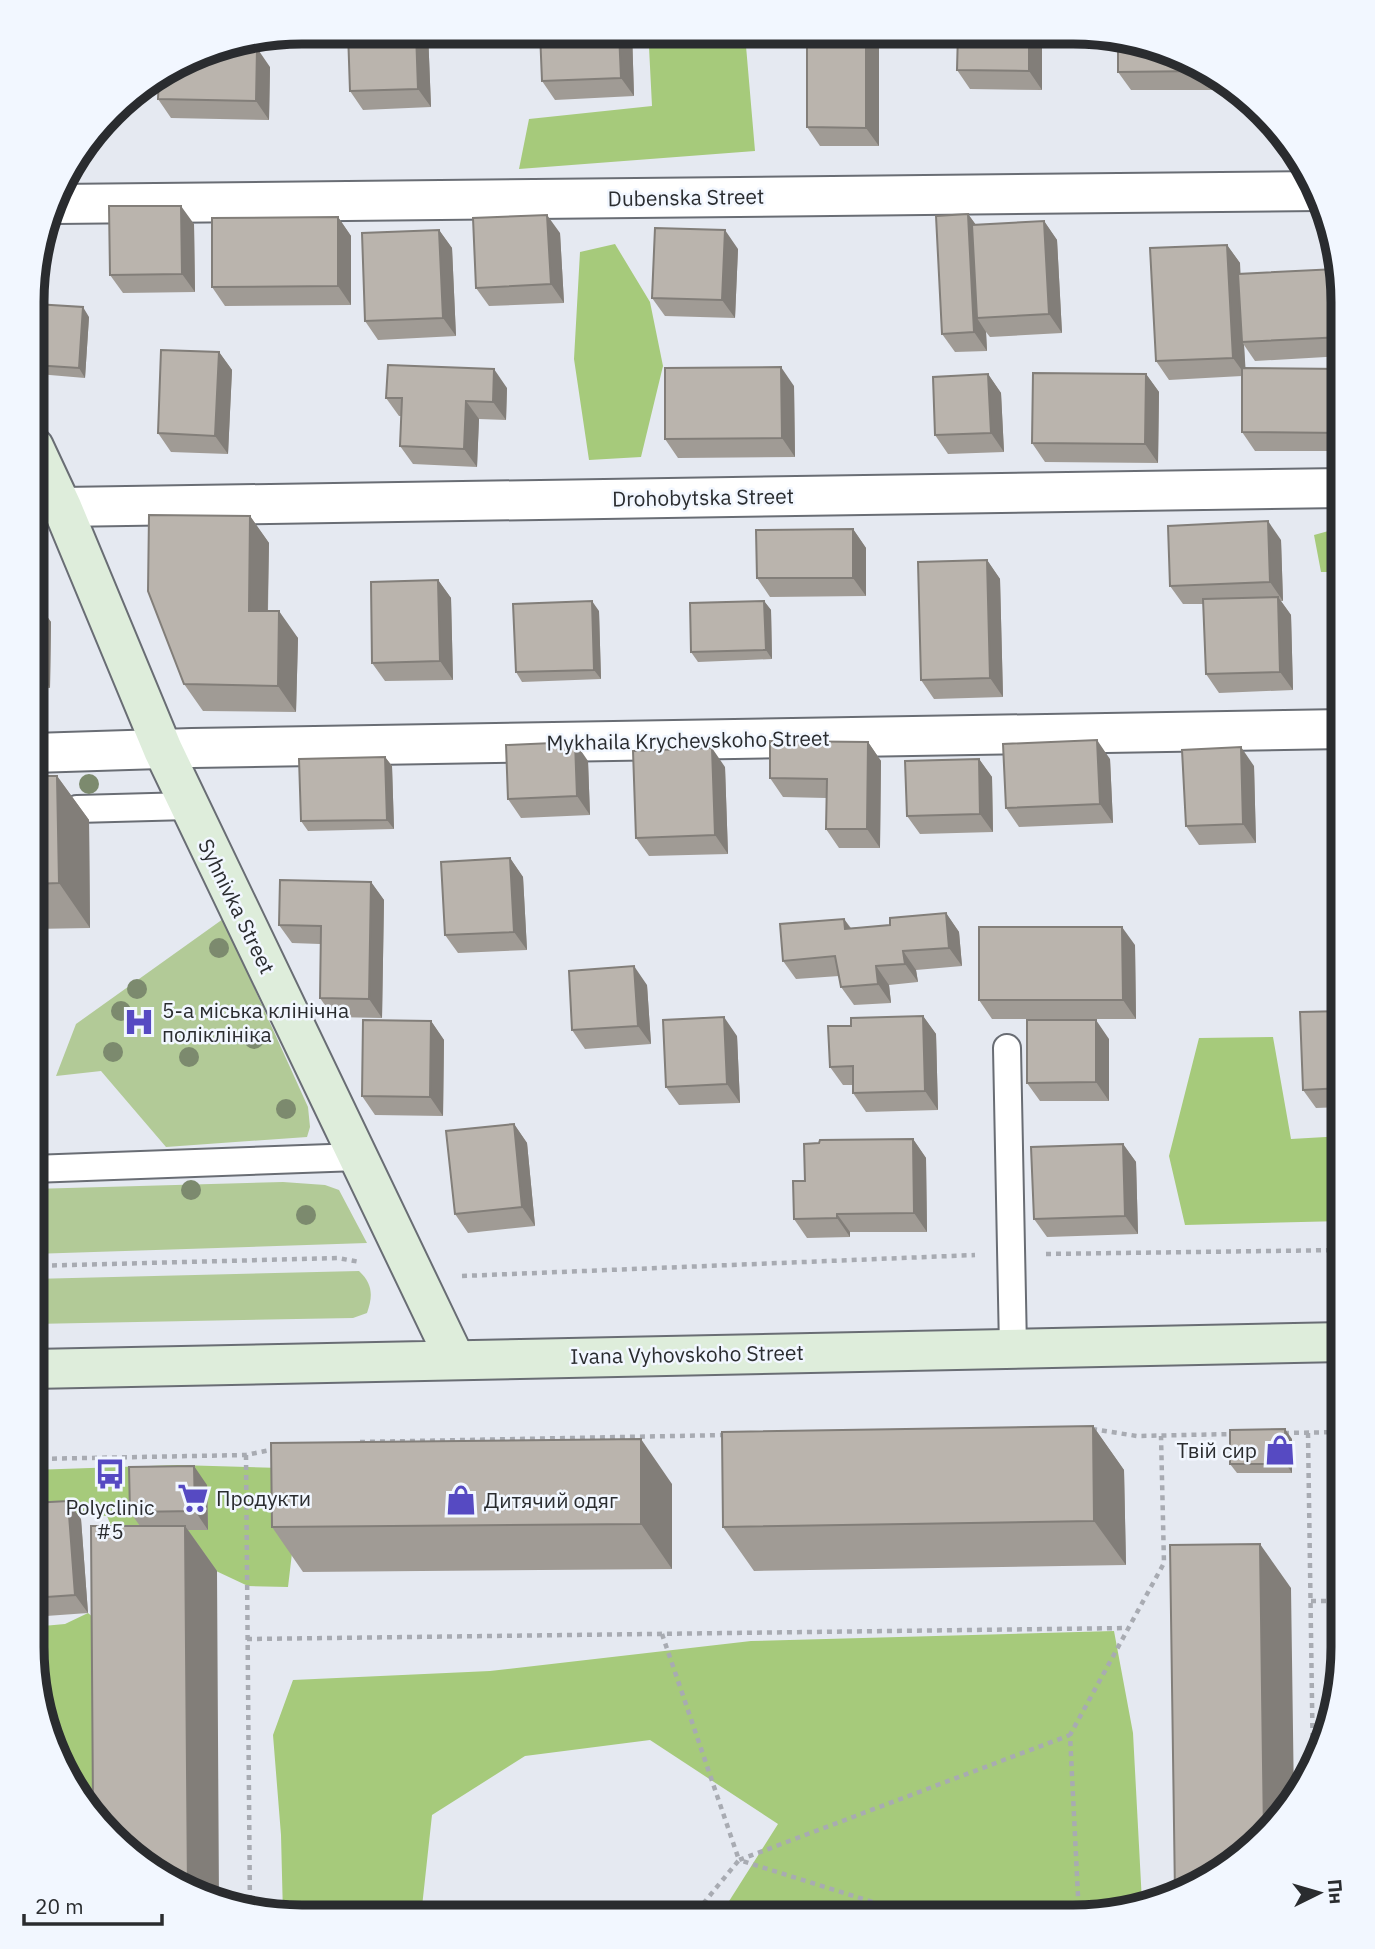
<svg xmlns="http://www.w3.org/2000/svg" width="1375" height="1949" font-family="'IBM Plex Sans',sans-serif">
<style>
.green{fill:#b2ca97}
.forest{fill:#a6ca7b}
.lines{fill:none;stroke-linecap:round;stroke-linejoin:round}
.lane-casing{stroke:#696d74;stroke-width:30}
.street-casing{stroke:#696d74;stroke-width:42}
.secondary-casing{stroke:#696d74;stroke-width:42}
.path{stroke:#a8abb2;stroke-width:4.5;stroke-dasharray:5 5;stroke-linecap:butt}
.lane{stroke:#fff;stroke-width:26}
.street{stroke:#fff;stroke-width:38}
.secondary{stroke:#deeddb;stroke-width:38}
.tree{fill:#7c8a6e}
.wall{fill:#a09b95}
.shaded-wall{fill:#827e79}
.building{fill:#bab4ad;stroke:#827e79;stroke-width:2}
.labels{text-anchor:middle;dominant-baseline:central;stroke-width:5;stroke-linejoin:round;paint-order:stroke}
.street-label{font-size:21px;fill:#2a2c2f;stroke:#f2f7ff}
.poi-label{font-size:21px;fill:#2a2c2f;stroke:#f2f7ff;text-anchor:start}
.rim{fill:none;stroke:#2a2c2f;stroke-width:9}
</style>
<rect width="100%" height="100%" fill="#e5e9f1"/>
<!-- green -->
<path class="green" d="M223,919L308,1107L310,1127L307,1137L166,1147L101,1071L56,1076L76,1024Z
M283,1182L325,1185L339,1190L367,1243L32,1254V1189Z
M359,1271C373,1284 373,1296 367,1313L353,1318L32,1324V1279Z"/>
<!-- forest -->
<path class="forest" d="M674,38L746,46L755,151L519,169L529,119L652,106L649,47Z
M615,244L650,302L663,366L641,457L589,460L574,359L580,252Z
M1343,527V572H1321L1314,535Z
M1273,1037L1291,1139L1343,1136V1221L1185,1225L1169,1156L1199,1038Z
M178,1465L281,1468L294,1536L288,1587L248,1586L199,1563L125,1560L107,1516L32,1513V1470Z
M88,1613L117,1638L115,1835L59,1767L32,1648V1627L65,1624Z
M1114,1631L1133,1733L1142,1902L1074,1917H719L778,1824L650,1740L525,1756L432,1815L421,1916L283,1915L281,1835L273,1735L293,1680L490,1671L751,1641Z"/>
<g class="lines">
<!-- lane casing -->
<g class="lane-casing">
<path id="lane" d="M77,809L189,806
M1007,1048L1013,1348
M32,1169L358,1157"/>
</g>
<!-- street casing -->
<g class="street-casing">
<path id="street" d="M55,204L1318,191
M62,507L1343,488
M33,753L192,748L1343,729"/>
</g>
<!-- secondary casing -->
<g class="secondary-casing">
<path id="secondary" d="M34,447L62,507L163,750L455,1359
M32,1369L1343,1342"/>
</g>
<!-- path -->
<path class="path" d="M34,383L45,407
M1046,1254L1343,1250
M32,1266L338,1258L360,1262
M462,1276L975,1255
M1092,1429L1137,1436L1233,1434
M1284,1433L1343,1432
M1308,1433L1313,1767
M360,1442L726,1435
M246,1455L250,1911
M32,1459L246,1455L275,1449
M1311,1601H1343
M662,1634L739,1860L693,1916
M247,1639L1128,1628
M1079,1916L1070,1735L1164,1563L1161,1436
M920,1917L739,1860L1070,1735"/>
<!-- lane -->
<use href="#lane" class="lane"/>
<!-- street -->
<use href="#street" class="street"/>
<!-- secondary -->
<use href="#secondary" class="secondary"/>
</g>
<!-- trees -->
<g class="tree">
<circle cx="89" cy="784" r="10"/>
<circle cx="219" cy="948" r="10"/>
<circle cx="137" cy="989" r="10"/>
<circle cx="121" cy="1011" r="10"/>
<circle cx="254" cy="1039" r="10"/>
<circle cx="113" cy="1052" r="10"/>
<circle cx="189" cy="1057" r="10"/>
<circle cx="286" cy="1109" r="10"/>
<circle cx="191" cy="1190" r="10"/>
<circle cx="306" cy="1215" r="10"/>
</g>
<!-- wall -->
<path class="wall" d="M348,32H428L431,107L363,110L350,91Z
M540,32H632L634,96L555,100L542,81Z
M807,33H879V146H820L807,127Z
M1042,34V90L970,89L957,70Z
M1177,52L1214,74V90H1131L1118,72Z
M270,67L269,120L171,118L158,99Z
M968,214L976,225L1044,221L1057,240L1062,333L990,337L986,332L987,351L955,352L942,334Z
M338,217L351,236V305L225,306L212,287Z
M194,224L195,292L123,293L110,275Z
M439,230L452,248L456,336L378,340L365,321Z
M560,233L564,303L489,306L476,288Z
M1227,245L1240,263V274L1343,301V356L1255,361L1244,345L1245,368L1343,369V451H1255L1242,432V376L1169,380L1156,361Z
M738,249L735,318L665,316L652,298Z
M89,317L85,378L38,374L34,368V329Z
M219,352L232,370L228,454L171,452L158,433Z
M988,374L1001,393L1004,452L948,454L935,435Z
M1146,374L1159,392L1158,463L1045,462L1032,443Z
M794,386L795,457L678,458L665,439Z
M507,388L506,420L479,419L477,467L413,464L400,446L402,416H399L386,398Z
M250,516L269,543L268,611L298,638L296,712L203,711L184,684Z
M853,529L866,548V596L770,597L757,578Z
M1281,540L1283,601H1281L1291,615L1293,690L1219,693L1206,674L1203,604H1183L1170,586Z
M987,560L1000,579L1003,697L934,699L921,680Z
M438,580L451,598L453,680L385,681L372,663Z
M764,601L771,610L772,659L698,662L691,652Z
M33,604H38L51,622L50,688H33Z
M599,611L601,679L522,682L516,672Z
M868,742L881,761L880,848H839L826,829V798L783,797L770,778Z
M385,757L392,766L394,829L308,831L301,821Z
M979,759L992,777L993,832L920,834L907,816Z
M1110,759L1113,823L1019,827L1006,808Z
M588,761L590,815L521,818L508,799Z
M1254,766L1256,843L1199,845L1186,826Z
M725,767L728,854L649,856L636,838Z
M33,776H57L89,820L90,928L33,929Z
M510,858L523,877L527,950L458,953L445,935Z
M371,882L384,900L382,1018L333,1017L320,998V944L292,943L279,925Z
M946,913L959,932L962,966L916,970L918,982L889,985L891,1003L854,1005L841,987L839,976L796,979L783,961L844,919L851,928L890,925Z
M1135,945L1136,1019H992L979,1000Z
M647,985L651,1044L585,1049L572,1030Z
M1343,1011V1107L1316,1108L1303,1090Z
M923,1016L936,1034L938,1110L866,1112L853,1093V1085H843L830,1067L851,1026Z
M431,1021L444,1040L443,1116L375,1115L362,1096Z
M737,1036L740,1103L679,1105L666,1087Z
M1109,1039V1101H1040L1027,1083Z
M514,1124L527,1143L535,1226L468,1233L455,1214Z
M913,1139L926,1158L927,1232H850V1237L807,1238L794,1219L805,1181Z
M1123,1144L1136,1162L1138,1234L1047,1237L1034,1219Z
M1093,1426L1124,1470L1126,1565L754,1571L723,1527Z
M1292,1439V1473H1237L1230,1464Z
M672,1484V1569L303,1572L272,1527Z
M207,1485L208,1530H188L217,1571L140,1526L130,1512Z
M32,1503L81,1519L88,1613L32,1617Z"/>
<!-- shaded-wall -->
<path class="shaded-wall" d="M416,32H428L431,107L418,89Z
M619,32H632L634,96L621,78Z
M866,33H879V146L866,128Z
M1029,34H1042V90L1029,71Z
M257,48L270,67L269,120L256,101Z
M1201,66L1214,74V90L1201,71Z
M181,206L194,224L195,292L182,274Z
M968,214L981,232L977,318L986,332L987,351L974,332Z
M547,215L560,233L564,303L551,284Z
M338,217L351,236V305L338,286Z
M1044,221L1057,240L1062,333L1049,314Z
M439,230L452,248L456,336L443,318Z
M725,230L738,249L735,318L722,300Z
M1227,245L1240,263L1244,342H1242L1244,345L1246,376L1233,358Z
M83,307L89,317L85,378L79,368Z
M219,352L232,370L228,454L215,436Z
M781,367L794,386L795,457L782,438Z
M494,369L507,388L506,420L493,402Z
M988,374L1001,393L1004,452L991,433Z
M1146,374L1159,392L1158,463L1145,444Z
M466,401L479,419L477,467L464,449Z
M250,516L269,543L267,638L249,611Z
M1268,521L1281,540L1283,601L1270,582Z
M853,529L866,548V596L853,578Z
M987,560L1000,579L1003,697L990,678Z
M438,580L451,598L453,680L440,661Z
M1278,597L1291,615L1293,690L1280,672Z
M592,601L599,611L601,679L594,670Z
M764,601L771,610L772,659L766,650Z
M38,604L51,622L50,688L37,669Z
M279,611L298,638L296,712L278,686Z
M1097,740L1110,759L1113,823L1100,804Z
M575,742L588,761L590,815L577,796Z
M868,742L881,761L880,848L867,829Z
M1241,747L1254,766L1256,843L1243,824Z
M712,748L725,767L728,854L715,835Z
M385,757L392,766L394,829L387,820Z
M979,759L992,777L993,832L980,814Z
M57,776L89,820L90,928L59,883Z
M510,858L523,877L527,950L514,932Z
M371,882L384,900L382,1018L369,999Z
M946,913L959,932L962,966L949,948Z
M844,919L857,938L845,929Z
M1122,927L1135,945L1136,1019L1123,1000Z
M903,951L916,970L918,982L905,964Z
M634,966L647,985L651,1044L638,1026Z
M876,966L889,985L891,1003L878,984Z
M923,1016L936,1034L938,1110L925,1091Z
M724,1017L737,1036L740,1103L727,1084Z
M1096,1020L1109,1039V1101L1096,1082Z
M431,1021L444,1040L443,1116L430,1097Z
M514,1124L527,1143L535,1226L522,1207Z
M913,1139L926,1158L927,1232L914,1213Z
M1123,1144L1136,1162L1138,1234L1125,1216Z
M837,1214L850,1232V1237L837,1218Z
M1093,1426L1124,1470L1126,1565L1094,1521Z
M1285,1429L1292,1439V1473L1286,1464Z
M641,1439L672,1484V1569L641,1524Z
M194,1466L207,1485L208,1530L195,1511Z
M68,1501L81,1519L88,1613L75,1595Z
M185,1526L217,1571L219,1903L198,1897L188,1891Z
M1260,1544L1291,1588L1294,1802L1264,1836Z"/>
<!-- building -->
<path class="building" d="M348,32H416L418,89L350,91Z
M540,32H619L621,78L542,81Z
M807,33H866V128L807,127Z
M958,33L1029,34V71L957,70Z
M1118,36L1177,52L1201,66V71L1118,72Z
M212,47L257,48L256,101L158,99L159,78Z
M109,206H181L182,274L110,275Z
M968,214L974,332L942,334L936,216Z
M547,215L551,284L476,288L473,218Z
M338,217V286L212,287V218Z
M1044,221L1049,314L977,318L972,225Z
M655,228L725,230L722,300L652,298Z
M439,230L443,318L365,321L362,233Z
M1227,245L1233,358L1156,361L1150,248Z
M1336,269L1343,301V337L1242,342L1238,274Z
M35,304L83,307L79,368L34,365V329Z
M161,350L219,352L215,436L158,433Z
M388,365L494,369L493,402L466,401L464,449L400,446L402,398H386Z
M781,367L782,438L665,439V368Z
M1242,368L1343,369V433L1242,432Z
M1033,373L1146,374L1145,444L1032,443Z
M988,374L991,433L935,435L933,377Z
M149,515L250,516L249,611H279L278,686L184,684L148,591Z
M1268,521L1270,582L1170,586L1168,526Z
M853,529V578H757L756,530Z
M987,560L990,678L921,680L918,562Z
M1339,570H1343V667H1340Z
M438,580L440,661L372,663L371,582Z
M1278,597L1280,672L1206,674L1203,599Z
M592,601L594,670L516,672L513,604Z
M764,601L766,650L691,652L690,603Z
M33,604H38L37,669H33Z
M1097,740L1100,804L1006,808L1003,744Z
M770,741L868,742L867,829H826L827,779L770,778Z
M575,742L577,796L508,799L506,745Z
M1241,747L1243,824L1186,826L1182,750Z
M712,748L715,835L636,838L633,751Z
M385,757L387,820L301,821L299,759Z
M979,759L980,814L907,816L905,761Z
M33,776H57L59,883L33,884Z
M510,858L514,932L445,935L441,862Z
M280,880L371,882L369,999L320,998L321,926L279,925Z
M946,913L949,948L903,951L905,964L876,966L878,984L841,987L835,956L783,961L780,924L844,919L845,929L890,925V918Z
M979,927H1122L1123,1000H979Z
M634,966L638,1026L572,1030L569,971Z
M1343,1011V1088L1303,1090L1300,1012Z
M923,1016L925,1091L853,1093V1066L830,1067L828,1026H851V1018Z
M724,1017L727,1084L666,1087L663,1020Z
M363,1020L431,1021L430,1097L362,1096Z
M1027,1020H1096V1082L1027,1083Z
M514,1124L522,1207L455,1214L446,1131Z
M913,1139L914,1213L837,1214V1218L794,1219L793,1181H805L804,1144L819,1143L820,1140Z
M1123,1144L1125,1216L1034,1219L1031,1147Z
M1093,1426L1094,1521L723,1527L722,1432Z
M1285,1429L1286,1464H1230V1430Z
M641,1439V1524L272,1527L271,1443Z
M194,1466L195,1511L130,1512L129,1467Z
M68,1501L75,1595L32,1598V1503Z
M91,1526H185L188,1891L137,1862L93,1808Z
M1260,1544L1264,1836L1251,1851L1193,1890L1175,1894L1170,1545Z"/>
<!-- icons -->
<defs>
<g id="hospital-bare" transform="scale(2.415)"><path d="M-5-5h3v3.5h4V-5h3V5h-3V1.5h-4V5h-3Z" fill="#564ac2" stroke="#f2f7ff" stroke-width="2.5" paint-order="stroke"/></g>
<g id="shop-bare" transform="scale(2.415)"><path d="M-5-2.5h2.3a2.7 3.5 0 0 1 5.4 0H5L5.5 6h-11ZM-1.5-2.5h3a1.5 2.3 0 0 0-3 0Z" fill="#564ac2" stroke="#f2f7ff" stroke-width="2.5" paint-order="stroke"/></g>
<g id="bus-bare" transform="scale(2.415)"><path d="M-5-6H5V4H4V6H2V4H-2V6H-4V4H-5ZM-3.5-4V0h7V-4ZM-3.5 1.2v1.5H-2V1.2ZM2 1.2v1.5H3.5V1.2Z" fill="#564ac2" stroke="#f2f7ff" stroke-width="2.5" paint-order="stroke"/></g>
<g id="supermarket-bare" transform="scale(2.415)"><path d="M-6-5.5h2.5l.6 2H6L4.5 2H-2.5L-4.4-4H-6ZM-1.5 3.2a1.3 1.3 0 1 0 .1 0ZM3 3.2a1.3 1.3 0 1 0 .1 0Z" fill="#564ac2" stroke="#f2f7ff" stroke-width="2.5" paint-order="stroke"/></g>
</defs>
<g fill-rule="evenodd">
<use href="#hospital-bare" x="139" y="1022"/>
<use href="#shop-bare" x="1280" y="1450"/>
<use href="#bus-bare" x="110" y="1474"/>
<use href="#supermarket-bare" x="193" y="1498"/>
<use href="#shop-bare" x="461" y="1500"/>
</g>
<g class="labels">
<!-- street labels -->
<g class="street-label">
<text transform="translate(686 197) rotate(-1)">Dubenska Street</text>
<text transform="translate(703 497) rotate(-1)">Drohobytska Street</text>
<text transform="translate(688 740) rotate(-1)">Mykhaila Krychevskoho Street</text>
<text transform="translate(237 906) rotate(64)">Syhnivka Street</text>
<text transform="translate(687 1354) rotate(-1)">Ivana Vyhovskoho Street</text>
</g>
<!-- poi labels -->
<g class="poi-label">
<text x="162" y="1010">5-а міська клінічна<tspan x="162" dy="24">поліклініка</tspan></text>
<text x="1257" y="1450" text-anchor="end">Твій сир</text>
<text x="216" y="1498">Продукти</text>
<text x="484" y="1500">Дитячий одяг</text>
<text x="110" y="1507" text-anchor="middle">Polyclinic<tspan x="110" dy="24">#5</tspan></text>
</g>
</g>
<!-- crop -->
<path d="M0 0H1375V1949H0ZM302 44H1073A258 258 0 0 1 1331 302V1647A258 258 0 0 1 1073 1905H302A258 258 0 0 1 44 1647V302A258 258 0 0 1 302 44Z" fill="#f2f7ff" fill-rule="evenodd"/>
<path class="rim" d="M302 44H1073A258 258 0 0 1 1331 302V1647A258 258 0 0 1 1073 1905H302A258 258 0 0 1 44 1647V302A258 258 0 0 1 302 44Z"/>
<!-- north arrow -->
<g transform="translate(1319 1893) rotate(85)" stroke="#f2f7ff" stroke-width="5" paint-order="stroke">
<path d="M0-5L12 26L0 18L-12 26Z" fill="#2a2c2f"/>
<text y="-10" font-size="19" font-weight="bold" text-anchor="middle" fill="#2a2c2f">Пн</text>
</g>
<!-- scale -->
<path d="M24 1914v10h138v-10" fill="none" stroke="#2a2c2f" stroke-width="3.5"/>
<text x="35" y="1914" font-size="21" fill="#2a2c2f" stroke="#f2f7ff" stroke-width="5" paint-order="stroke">20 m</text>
</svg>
